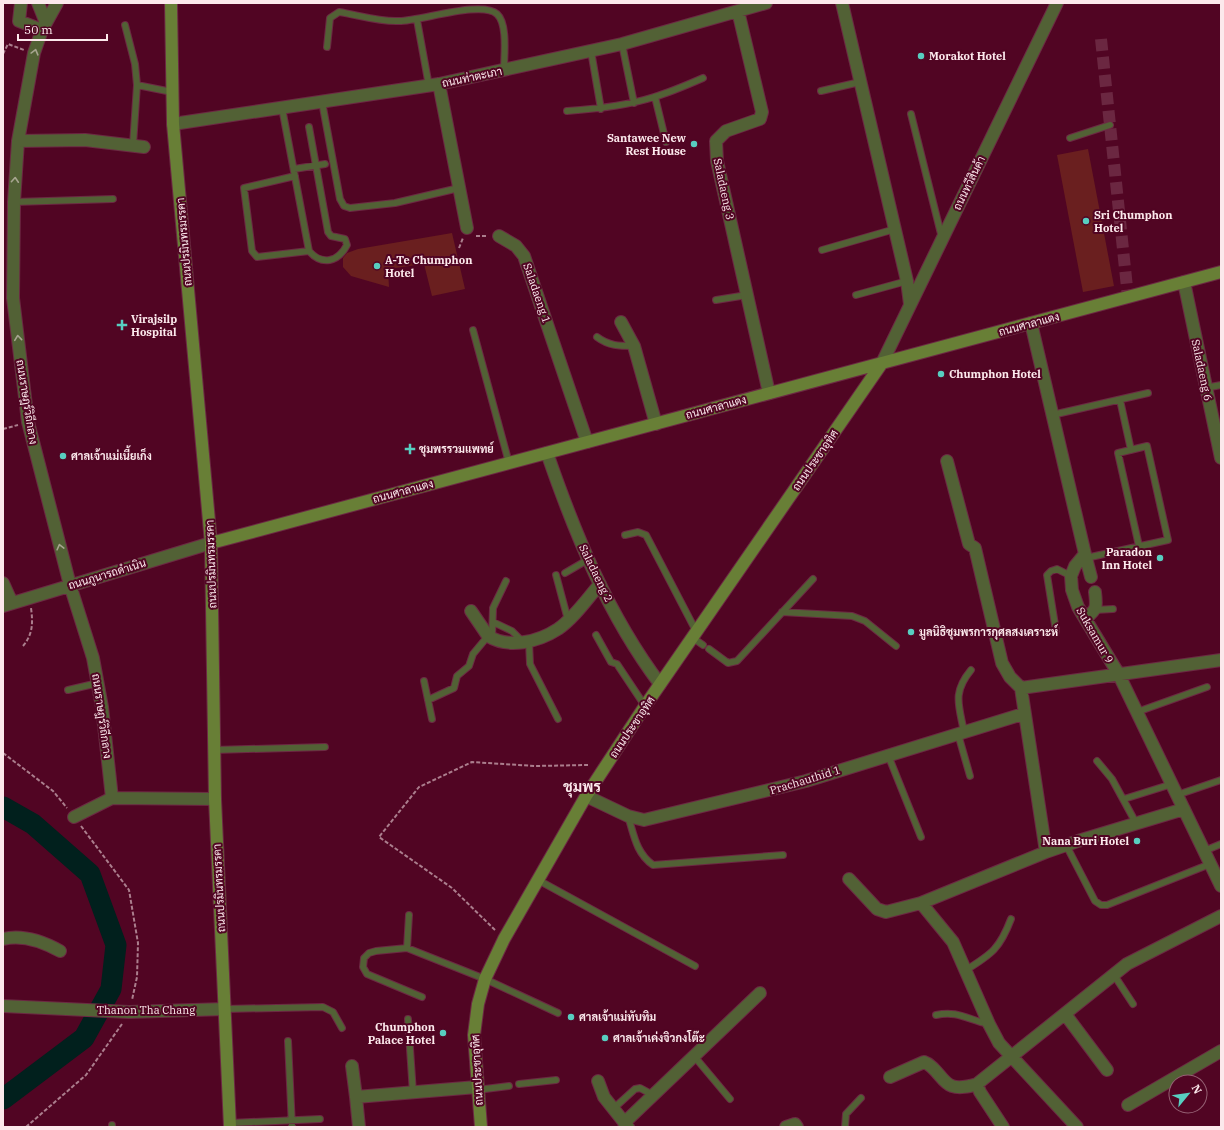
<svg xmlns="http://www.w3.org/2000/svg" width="1224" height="1130" font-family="'IBM Plex Serif',Sarabun,serif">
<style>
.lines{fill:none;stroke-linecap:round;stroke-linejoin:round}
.river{stroke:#01201d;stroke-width:21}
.building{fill:#6a1f1f}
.street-tunnel{stroke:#6b2741;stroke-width:12;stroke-dasharray:12 6;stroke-linecap:butt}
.lane-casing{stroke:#6c2943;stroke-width:8}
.street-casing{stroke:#6c2943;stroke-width:14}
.secondary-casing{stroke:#6c2943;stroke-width:14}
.path{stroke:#ab7e8d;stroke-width:2;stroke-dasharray:4 2;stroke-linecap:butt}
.lane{stroke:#526135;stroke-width:6}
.street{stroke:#526135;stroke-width:12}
.secondary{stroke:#687f36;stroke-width:12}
.oneway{stroke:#a7a590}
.poi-dot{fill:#58cec0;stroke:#510523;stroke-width:1.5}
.labels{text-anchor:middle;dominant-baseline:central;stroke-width:4;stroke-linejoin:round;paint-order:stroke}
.poi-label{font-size:11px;font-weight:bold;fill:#fce9ec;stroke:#510523;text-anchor:start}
.street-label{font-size:11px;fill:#fce9ec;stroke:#510523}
.district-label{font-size:15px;font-weight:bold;fill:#fce9ec;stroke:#510523}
</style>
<rect width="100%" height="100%" fill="#510523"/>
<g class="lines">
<!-- river -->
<path class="river" d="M3,807L33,824L90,874L116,945L111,989L84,1038L3,1099"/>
</g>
<!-- building -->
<path class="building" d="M1088,149L1114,286L1083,292L1057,155Z
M452,233L465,289L432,296L424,264L388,269L389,287L351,276L343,267V258L347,253L358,249Z"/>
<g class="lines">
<!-- street-tunnel -->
<path class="street-tunnel" d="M1101,39L1128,297"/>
<!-- lane casing -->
<g class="lane-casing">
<path id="lane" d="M417,20L429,86
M125,25L135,64L137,85L172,92
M622,44L634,103
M327,47L330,18L339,12C358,15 379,22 399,21C421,21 482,0 497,14C508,24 504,56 504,70
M591,51L601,109
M821,91L860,82
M655,97L666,142
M322,102L340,199L344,206L350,208L395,203L459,188
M282,108L309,251C322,266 338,262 347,245L345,239L331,236L328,232L309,127
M567,111C596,109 626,106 654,97C671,92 687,85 703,78
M911,114L942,238
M1070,138L1110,125
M133,145L137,85
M294,169L325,164
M295,176L244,188L252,251L257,257L309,251
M14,202L113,199
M822,250L895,229
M856,295L907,281
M716,300L747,295
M473,330L509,463
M597,337C609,346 619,346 634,346
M1205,388L1221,385
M1120,400L1131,450
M1052,415L1148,393
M625,535L638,532L646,535L696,631
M1086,558L1168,540L1147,446L1118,453L1139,546
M565,573L589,559
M556,575L568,620
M1095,610L1113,609
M782,612L852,616L865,621L896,646
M493,622L512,631L523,642
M1056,631L1047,575L1051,571L1057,569L1071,576
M596,635L611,662L617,664L645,706
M492,638L493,608L506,581
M693,638L703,645
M529,642L530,664L558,719
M709,649L728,663L737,661L813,579
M424,681L432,719
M68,690L98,683
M428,700L454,688L457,676L469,666L473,654L488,636
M1137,712L1207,687
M964,732C959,705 952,693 971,670
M958,734L970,776
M214,750L325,747
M888,755L921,837
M1097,761L1112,779L1136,823
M1177,795L1221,780
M1124,799L1172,784
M628,816C634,835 636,853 653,865L783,855
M1066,845L1095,901L1101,905H1107L1210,864
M1204,851L1221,844
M538,880L695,966
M407,948L409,915
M966,970C992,954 1000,948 1011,919
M1114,975L1133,1004
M422,997L367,974L363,967L364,958L369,953L376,951L407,948L485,979L558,1013
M225,1009L323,1007L333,1012L342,1028
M936,1015C958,1010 968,1020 989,1024
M408,1019L413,1093
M288,1041L292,1127
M694,1056L730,1099
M519,1084L556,1080
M477,1090L509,1086
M613,1109L635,1089L640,1088L653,1095
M230,1123L320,1119
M112,1127V1125
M845,1127L846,1114L861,1098"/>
</g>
<!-- street casing -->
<g class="street-casing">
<path id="street" d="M21,3L19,21L42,30
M38,3L46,23
M57,3L42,30L34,53L18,141L14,202L13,298L28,422L70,585L93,658L102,707L112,798
M842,3L907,281L910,304
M738,11L762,112L760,119L726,131L716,141L717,161L769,393
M439,84L467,228
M173,124L439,84L622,44L766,3
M18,141L85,140L144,147
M499,236L516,246L524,256L587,442
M1184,282L1221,458
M621,322L634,346L656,424
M1031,323L1085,554L1075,566L1071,576L1072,590L1078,607L1118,673L1221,886
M882,363L1057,3
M547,453C575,534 608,615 660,684
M947,461L969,544L975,548L1002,663L1010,677L1021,688
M1085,554L1091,577
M3,583L12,603
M3,606L211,543
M471,611L488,636C509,649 538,642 558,629C574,618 587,599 600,584
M1085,619C1097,609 1097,608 1095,592
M586,796L628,816L644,820L806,781L1023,714
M74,817L112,798L215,799
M1046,852L1021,688L1221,660
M849,879L877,909L886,912L921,903L1046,852L1078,841L1184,809
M921,903L953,942L989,1024L999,1043L1077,1127
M3,939C23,934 42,941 60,951
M3,1006L129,1012L225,1009
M1065,1014L1107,1070
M352,1066L356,1097
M890,1077L924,1062C936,1066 942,1083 952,1086C960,1089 970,1086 977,1084L1127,964L1221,916
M598,1081L604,1097L628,1127
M977,1084L980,1092L1003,1127
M1128,1105L1221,1051
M624,1123L760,993
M359,1127L356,1097L477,1087
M786,1127L795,1124L797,1127"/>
</g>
<!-- secondary casing -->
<g class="secondary-casing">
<path id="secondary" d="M171,3L173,124L211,543L215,799L230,1127
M211,543L1221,272
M481,1127L474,1035L478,1004L485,979L504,939L586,796L645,706L882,363"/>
</g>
<!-- path -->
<path class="path" d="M3,54L8,44L24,50
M476,236H487
M459,248L463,238
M3,429L18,425
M23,646C33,634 33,623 31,608
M3,753L53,791L67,808
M81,826L129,890L138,943L137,977L132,1000
M495,930L452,888L379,837L419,787L472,762L535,766L588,765
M26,1127L86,1075L122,1024"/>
<!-- lane -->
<use href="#lane" class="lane"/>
<!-- street -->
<use href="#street" class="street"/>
<!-- secondary -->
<use href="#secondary" class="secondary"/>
</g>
<!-- one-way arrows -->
<defs><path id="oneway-chevron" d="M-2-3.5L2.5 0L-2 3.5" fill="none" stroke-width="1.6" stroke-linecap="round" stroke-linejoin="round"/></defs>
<g class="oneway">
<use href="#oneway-chevron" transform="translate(35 52) rotate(-75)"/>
<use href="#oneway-chevron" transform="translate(15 180) rotate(-86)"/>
<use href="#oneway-chevron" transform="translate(18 338) rotate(-96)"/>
<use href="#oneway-chevron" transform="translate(60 547) rotate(-104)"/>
</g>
<!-- markers -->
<g class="poi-dot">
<circle cx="921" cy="56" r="4"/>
<circle cx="694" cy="144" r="4"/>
<circle cx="1086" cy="221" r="4"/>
<circle cx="377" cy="266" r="4"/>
<path d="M120 319h4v4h4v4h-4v4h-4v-4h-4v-4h4z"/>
<circle cx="941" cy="374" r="4"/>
<path d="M408 443h4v4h4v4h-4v4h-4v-4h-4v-4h4z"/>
<circle cx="63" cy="456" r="4"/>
<circle cx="1160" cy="558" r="4"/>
<circle cx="911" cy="632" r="4"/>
<circle cx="1137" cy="841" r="4"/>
<circle cx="571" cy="1017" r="4"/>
<circle cx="443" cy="1033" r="4"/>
<circle cx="605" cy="1038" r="4"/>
</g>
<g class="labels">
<!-- poi labels -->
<g class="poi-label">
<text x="929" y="56">Morakot Hotel</text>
<text x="686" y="138" text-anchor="end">Santawee New<tspan x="686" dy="13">Rest House</tspan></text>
<text x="1094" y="215">Sri Chumphon<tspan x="1094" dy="13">Hotel</tspan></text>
<text x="385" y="260">A-Te Chumphon<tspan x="385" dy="13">Hotel</tspan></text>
<text x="131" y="319">Virajsilp<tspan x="131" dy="13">Hospital</tspan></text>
<text x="949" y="374">Chumphon Hotel</text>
<text x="419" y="449">ชุมพรรวมแพทย์</text>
<text x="71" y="456">ศาลเจ้าแม่เนี้ยเก็ง</text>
<text x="1152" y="552" text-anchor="end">Paradon<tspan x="1152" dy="13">Inn Hotel</tspan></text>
<text x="919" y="632">มูลนิธิชุมพรการกุศลสงเคราะห์</text>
<text x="1129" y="841" text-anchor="end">Nana Buri Hotel</text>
<text x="579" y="1017">ศาลเจ้าแม่ทับทิม</text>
<text x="435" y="1027" text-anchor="end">Chumphon<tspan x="435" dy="13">Palace Hotel</tspan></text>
<text x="613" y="1038">ศาลเจ้าเค่งจิวกงโต๊ะ</text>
</g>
<!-- street labels -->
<g class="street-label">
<text transform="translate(472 77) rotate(-12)">ถนนท่าตะเภา</text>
<text transform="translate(969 183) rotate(-64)">ถนนทวีสินค้า</text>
<text transform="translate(724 189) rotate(78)">Saladaeng 3</text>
<text transform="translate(184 242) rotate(-95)">ถนนปรมินทรมรรคา</text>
<text transform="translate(537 293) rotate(71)">Saladaeng 1</text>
<text transform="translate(1029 324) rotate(-15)">ถนนศาลาแดง</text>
<text transform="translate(1202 370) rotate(78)">Saladaeng 6</text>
<text transform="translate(27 402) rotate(81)">ถนนราษฎร์วิถีกลาง</text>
<text transform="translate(716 407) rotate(-15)">ถนนศาลาแดง</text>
<text transform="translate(815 460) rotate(-55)">ถนนประชาอุทิศ</text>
<text transform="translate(403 491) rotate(-15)">ถนนศาลาแดง</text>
<text transform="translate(211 564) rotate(-92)">ถนนปรมินทรมรรคา</text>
<text transform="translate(596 573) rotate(64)">Saladaeng 2</text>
<text transform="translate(107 574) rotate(-17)">ถนนภูนารถดำเนิน</text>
<text transform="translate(1095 635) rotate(60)">Suksamur 9</text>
<text transform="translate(102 716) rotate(82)">ถนนราษฎร์วิถีกลาง</text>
<text transform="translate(632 727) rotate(-56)">ถนนประชาอุทิศ</text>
<text transform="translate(805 780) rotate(-17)">Prachauthid 1</text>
<text transform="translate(219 888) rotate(-93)">ถนนปรมินทรมรรคา</text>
<text x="146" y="1010">Thanon Tha Chang</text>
<text transform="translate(477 1070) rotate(-93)">ถนนประชาอุทิศ</text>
</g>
<!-- district labels -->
<g class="district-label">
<text x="582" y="786">ชุมพร</text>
</g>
</g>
<!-- border -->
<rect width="1224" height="1130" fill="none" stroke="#fce9ec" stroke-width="8"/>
<!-- north arrow -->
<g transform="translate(1188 1094) rotate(61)"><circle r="19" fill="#510523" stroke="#956073"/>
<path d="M0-3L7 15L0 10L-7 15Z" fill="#58cec0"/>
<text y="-6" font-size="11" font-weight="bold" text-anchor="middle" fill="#fce9ec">N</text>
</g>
<!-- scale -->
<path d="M18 34v6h89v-6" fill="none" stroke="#fce9ec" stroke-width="2"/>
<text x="24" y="34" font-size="12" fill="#fce9ec" stroke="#510523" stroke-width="3" paint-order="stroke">50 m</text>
</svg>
